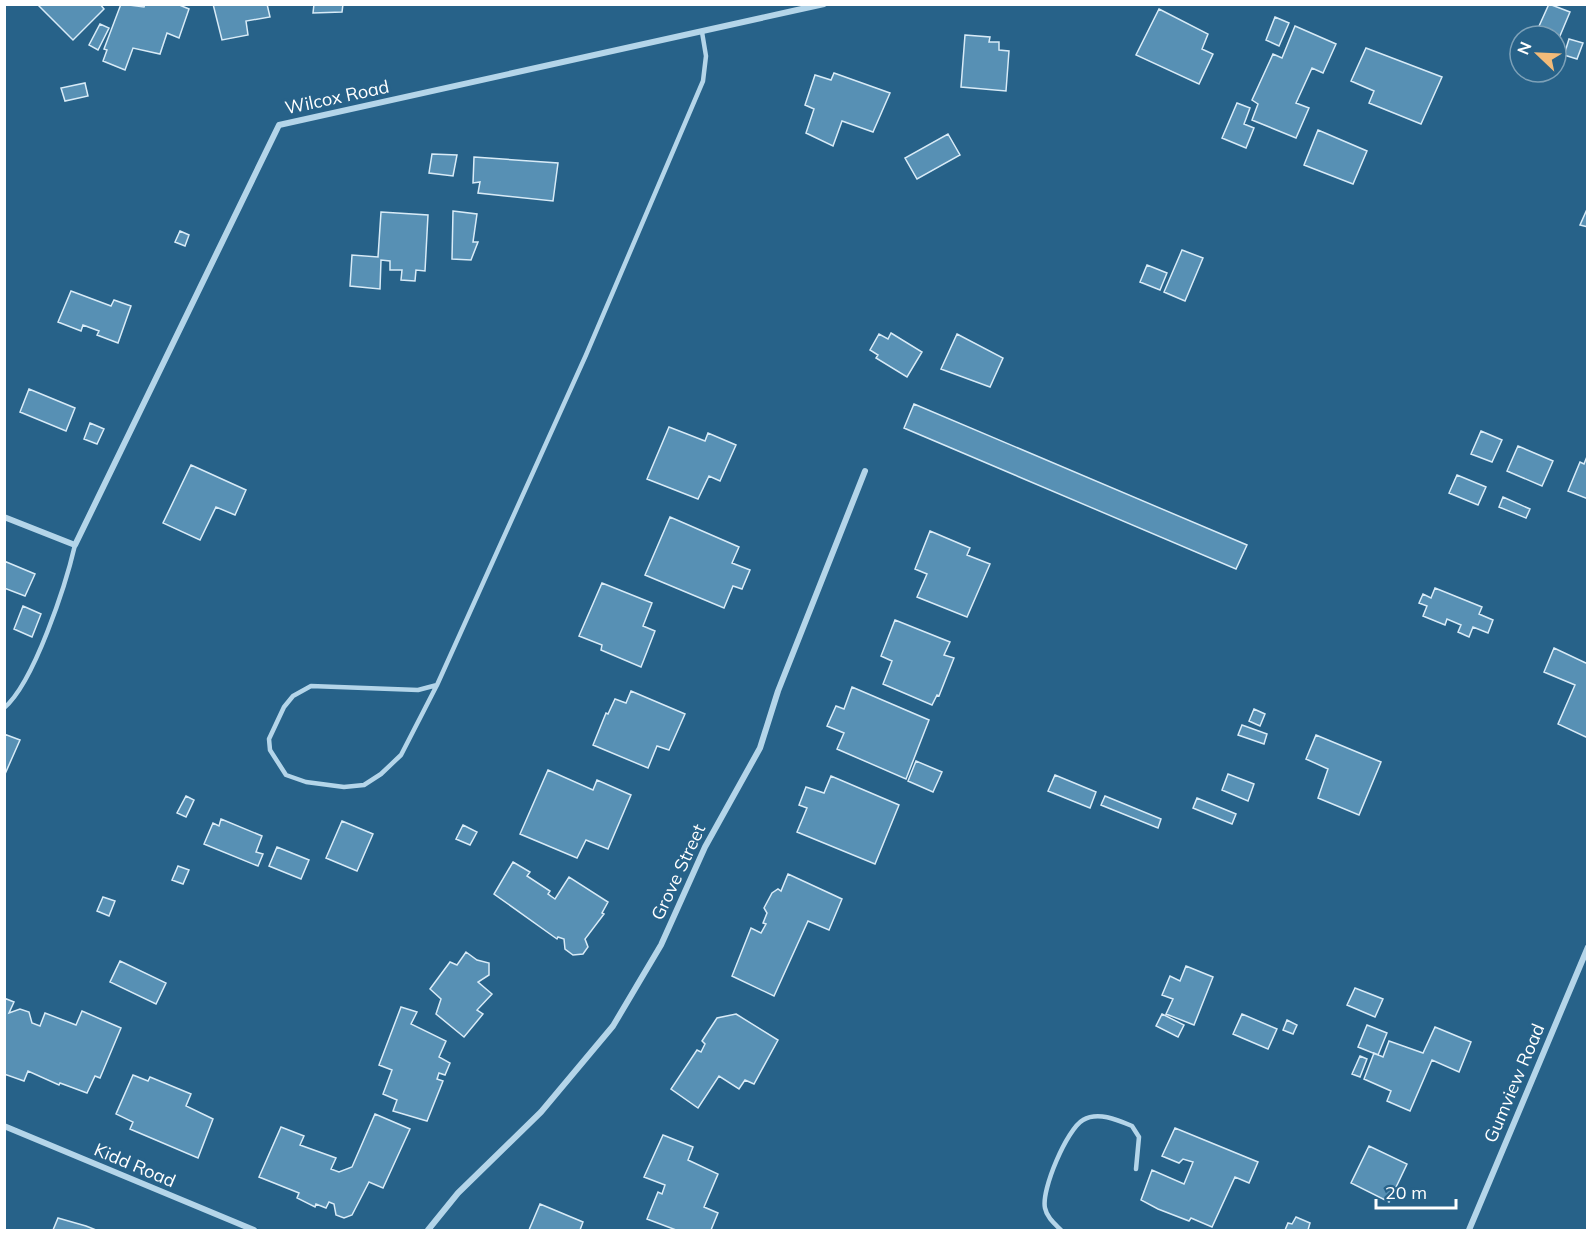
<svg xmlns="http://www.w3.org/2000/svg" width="1592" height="1235" font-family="Mulish,sans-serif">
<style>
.building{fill:#5790b4;stroke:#d8ebf7;stroke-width:1.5}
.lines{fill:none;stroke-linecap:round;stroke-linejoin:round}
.lane{stroke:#b4d5e9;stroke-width:4.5}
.street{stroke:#b4d5e9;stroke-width:6}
.labels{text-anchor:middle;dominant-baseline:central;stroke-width:6;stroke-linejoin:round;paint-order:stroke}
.street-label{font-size:18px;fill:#fff;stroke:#276289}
</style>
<rect width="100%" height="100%" fill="#276289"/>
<!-- building -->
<path class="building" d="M37,4H100L104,9L73,40Z
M121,4L144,7L145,4H177L189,9L179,38L167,33L160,54L133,48L125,70L103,61L107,50L104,49Z
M213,4H267L270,17L246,21L248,35L222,40Z
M314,4H343L342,12L313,13Z
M1549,4L1570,12L1557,43L1556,36L1535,35Z
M1159,9L1208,34L1202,49L1213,54L1199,84L1136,55Z
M1275,17L1289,23L1279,46L1266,40Z
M100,24L109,28L98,50L89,45Z
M1295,26L1336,44L1323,73L1312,68L1296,103L1309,108L1296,138L1252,120L1258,104L1252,100L1273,54L1282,58Z
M965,35L990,37L989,42H999V50L1009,51L1006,91L961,87Z
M1569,39L1583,43L1577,59L1564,55Z
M1366,48L1442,77L1421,124L1369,103L1374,91L1351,81Z
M834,73L890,93L873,132L842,121L833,146L806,133L814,109L805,105L815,75L831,80Z
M85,83L88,96L65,101L61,88Z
M1237,103L1250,108L1244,124L1254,128L1246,148L1222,138Z
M1318,130L1367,151L1353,184L1304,165Z
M948,134L960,155L917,179L905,158Z
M432,154L457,155L453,176L429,173Z
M474,157L558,163L553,201L478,193L480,182L473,183Z
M1588,207V227L1580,225Z
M453,211L477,214L473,242H478L471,260L452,259Z
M381,212L428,215L425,271L416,270L415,281L401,280L402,270H390V261L381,260L380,289L350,286L352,255L378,257Z
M180,231L189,235L185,246L175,242Z
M1182,250L1203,258L1185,301L1164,292Z
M1147,265L1167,273L1160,290L1140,282Z
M71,291L111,306L114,300L131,306L118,343L97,335L99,331L83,325L81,331L58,322Z
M891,333L922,352L907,377L876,358L878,355L870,350L879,334L888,339Z
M957,334L1003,358L990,387L941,369Z
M29,389L75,408L66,431L20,412Z
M914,404L1247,545L1236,569L904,428Z
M90,423L104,429L97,444L84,439Z
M669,427L705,441L708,433L736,445L720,481L709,476L698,499L647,479Z
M1481,431L1502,440L1492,462L1471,454Z
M1518,446L1553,461L1542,486L1507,471Z
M1588,454V499L1568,491L1580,462L1584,464Z
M191,465L246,490L235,515L216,507L200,540L163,523Z
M1457,475L1486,487L1478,505L1449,493Z
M1503,497L1530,509L1526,518L1499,507Z
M670,517L739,547L732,563L750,570L742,589L733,586L724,608L645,575Z
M930,531L970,548L967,555L990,564L967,617L917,597L927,574L915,569Z
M4,561L35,574L25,596L4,588Z
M602,583L652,603L643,626L655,631L641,667L601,650L602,645L579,636Z
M1435,588L1482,607L1479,614L1493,620L1488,633L1473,627L1469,637L1458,632L1461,625L1447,619L1445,625L1423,616L1427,606L1419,603L1423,594L1431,598Z
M23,606L41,614L32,637L14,629Z
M895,620L950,642L944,655L954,658L939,696L937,695L932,705L883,684L892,661L881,656Z
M1554,648L1588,664V738L1558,724L1575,685L1544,672Z
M852,687L929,720L906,779L837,749L844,733L827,726L836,706L844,709Z
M631,691L685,714L669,750L657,746L648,768L593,745L606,713L608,714L615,699L626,703Z
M1254,709L1265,714L1260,726L1249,721Z
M1242,725L1267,734L1264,744L1238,735Z
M4,734L20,740L5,774H4Z
M1316,735L1381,762L1359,815L1318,798L1328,769L1306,759Z
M916,761L942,772L933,792L908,781Z
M548,770L593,790L597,780L631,795L608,849L586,840L577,858L520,834Z
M1228,774L1254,784L1248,801L1222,790Z
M1055,775L1096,792L1090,808L1048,791Z
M831,776L899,805L875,864L797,832L807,808L799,805L806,787L824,793Z
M186,796L194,800L186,817L177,813Z
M1105,796L1161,819L1158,828L1101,805Z
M1197,798L1236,814L1232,824L1193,808Z
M221,819L262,836L256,852L263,854L258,866L204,844L213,823L219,826Z
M342,821L373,834L357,871L326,858Z
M463,825L477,832L470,845L456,839Z
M277,847L309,860L301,879L269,866Z
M513,862L530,872L527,876L550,891L548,894L555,899L569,877L608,902L602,913L604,914L585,939L588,947L583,954L573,955L565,949L564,939L558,937L557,939L494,894Z
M178,866L189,870L183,884L172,880Z
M788,874L842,899L829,930L808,921L774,996L732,976L751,928L761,933L766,924L763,923L767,913L764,908L772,893L778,889L781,891Z
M103,897L115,901L109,916L97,911Z
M466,952L477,960L489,963V975L478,982L492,994L477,1010L483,1014L464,1037L436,1014L441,999L430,989L450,962L457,965Z
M120,961L166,983L156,1004L110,982Z
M1186,966L1213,977L1194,1025L1166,1014L1173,999L1162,995L1170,976L1180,981Z
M1355,988L1383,999L1375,1017L1347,1005Z
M4,998L14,1002L9,1013L20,1009L29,1012L32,1023L40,1026L45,1013L76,1025L82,1011L121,1028L100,1078L95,1076L87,1093L60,1083L59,1085L28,1071L24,1081L4,1074Z
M401,1007L417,1012L411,1024L446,1041L439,1057L450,1063L445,1075L439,1073L437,1079L443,1081L427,1121L393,1111L397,1100L383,1094L392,1070L379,1065Z
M736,1014L778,1040L754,1084L745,1080L739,1089L719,1076L698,1108L671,1089L697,1050L701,1052L705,1044L702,1041L717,1018Z
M1162,1014L1184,1025L1178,1037L1156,1026Z
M1242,1014L1277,1029L1268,1049L1233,1034Z
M1287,1020L1297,1025L1293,1034L1283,1030Z
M1367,1025L1387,1033L1378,1055L1358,1047Z
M1435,1027L1471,1042L1459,1072L1432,1060L1410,1111L1387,1101L1391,1091L1364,1079L1374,1053L1383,1057L1389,1041L1423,1053Z
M1360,1056L1367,1059L1360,1077L1352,1074Z
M133,1075L148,1081L150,1077L191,1094L186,1106L213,1119L198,1158L130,1129L133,1122L116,1114Z
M375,1114L410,1129L383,1188L369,1182L352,1215L344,1218L336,1215L334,1204L329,1202L326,1208L316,1204L315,1207L297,1198L299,1193L259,1177L281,1127L304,1136L300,1145L336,1158L331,1169L339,1172L352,1167Z
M1175,1128L1258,1162L1249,1183L1235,1177L1212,1227L1191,1218L1189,1221L1158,1209L1141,1200L1152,1170L1184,1184L1193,1162L1183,1159L1179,1163L1162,1156Z
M663,1135L693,1147L688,1160L718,1174L704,1207L718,1213L711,1230H676L647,1219L658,1192L662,1194L665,1185L644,1177Z
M1369,1146L1407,1164L1389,1202L1351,1183Z
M540,1204L583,1222L580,1230H529Z
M1296,1217L1310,1223L1308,1230H1285L1288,1223L1292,1224Z
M58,1218L86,1226L96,1230H53Z"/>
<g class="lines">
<!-- lane -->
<path class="lane" d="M437,685L418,690L311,686L293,696L284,707L269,739L270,750L286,775L306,782L344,787L364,785L381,774L401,755L437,685L586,355L703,81L706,56L702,32
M4,708C34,683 66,584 75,545
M1061,1230C1055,1224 1047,1218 1045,1208C1041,1190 1067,1129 1083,1120C1098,1111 1118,1120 1132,1126L1139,1137L1136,1169"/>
<!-- street -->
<path class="street" d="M4,517L75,545L279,125L824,4
M4,1126L254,1230
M428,1230L458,1193L541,1112L613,1026L661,945L705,847L760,748L778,691L865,471
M1469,1230L1588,947"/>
</g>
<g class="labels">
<!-- street labels -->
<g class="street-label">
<text transform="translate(337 97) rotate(-12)">Wilcox Road</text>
<text transform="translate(678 872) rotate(-65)">Grove Street</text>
<text transform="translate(1514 1083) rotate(-67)">Gumview Road</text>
<text transform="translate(135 1165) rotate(23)">Kidd Road</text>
</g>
</g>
<!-- border -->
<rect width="1592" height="1235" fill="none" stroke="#ffffff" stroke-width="12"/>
<!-- north arrow -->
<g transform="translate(1538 54) rotate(293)"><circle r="28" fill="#276289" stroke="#7da1b8" stroke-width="1.5"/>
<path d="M0-4.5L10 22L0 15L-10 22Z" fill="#f2bb79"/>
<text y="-9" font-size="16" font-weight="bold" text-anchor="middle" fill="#ffffff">N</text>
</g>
<!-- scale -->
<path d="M1376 1199v9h80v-9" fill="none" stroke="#ffffff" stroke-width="3"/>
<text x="1385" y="1199" font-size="18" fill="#ffffff" stroke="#276289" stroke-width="4.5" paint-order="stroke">20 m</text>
</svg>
